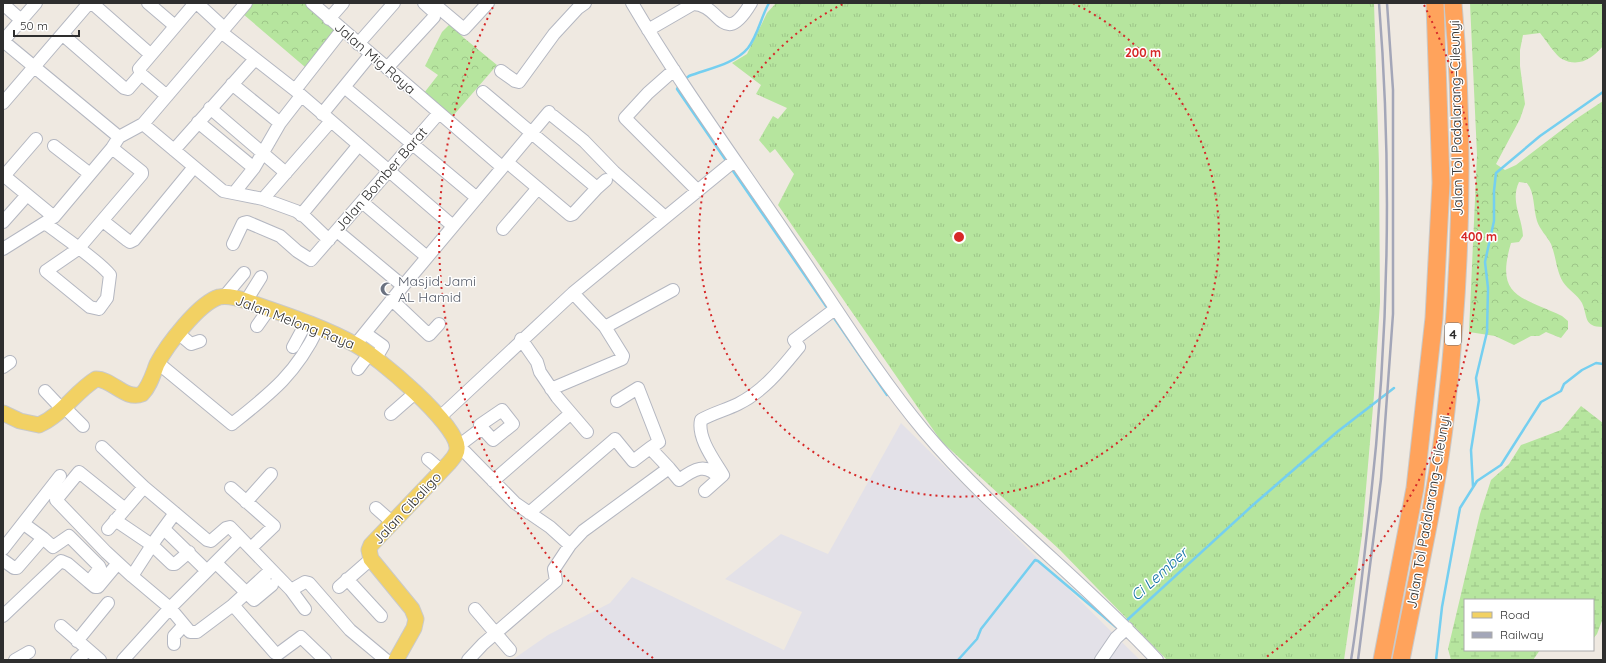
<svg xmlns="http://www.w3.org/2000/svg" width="1606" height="663" font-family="Quicksand,sans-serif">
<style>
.industrial{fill:#e3e1e8}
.grass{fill:url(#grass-tufts)}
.forest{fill:url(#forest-crowns)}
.wetland{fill:url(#wetland-marsh)}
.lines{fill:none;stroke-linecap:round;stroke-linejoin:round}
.stream{stroke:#75cff0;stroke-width:2.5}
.minor-casing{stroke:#b4b7c1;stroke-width:14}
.major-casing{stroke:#c9c9c9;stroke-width:17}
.highway-casing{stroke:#c9c9c9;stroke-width:19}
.minor{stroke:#fff;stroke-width:12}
.major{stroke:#f2d163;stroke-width:15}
.highway{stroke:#ffa35c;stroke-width:17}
.rail{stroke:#a3a6b8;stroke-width:2.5}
.ring{fill:none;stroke:#d62828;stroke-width:2;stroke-dasharray:2 4}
.labels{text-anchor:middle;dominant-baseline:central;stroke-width:3;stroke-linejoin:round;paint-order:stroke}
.shield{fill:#fff;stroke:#6d6d6d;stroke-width:1}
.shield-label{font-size:13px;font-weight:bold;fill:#2e2e2e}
.street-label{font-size:14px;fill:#2e2e2e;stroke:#fff}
.worship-label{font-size:14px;fill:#5b616d;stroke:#fff;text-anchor:start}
.water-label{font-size:15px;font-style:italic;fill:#0d6fa3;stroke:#fff}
.centre{fill:#d62828;stroke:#fff;stroke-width:2}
.ring-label{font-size:12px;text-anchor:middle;font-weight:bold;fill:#d62828;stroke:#fff;stroke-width:3;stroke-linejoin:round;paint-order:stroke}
</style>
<defs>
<pattern id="grass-tufts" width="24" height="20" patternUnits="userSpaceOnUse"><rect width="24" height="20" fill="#b6e59e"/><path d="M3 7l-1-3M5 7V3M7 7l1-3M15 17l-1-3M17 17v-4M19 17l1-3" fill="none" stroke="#9dc588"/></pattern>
<pattern id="forest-crowns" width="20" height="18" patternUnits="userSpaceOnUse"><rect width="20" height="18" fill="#b6e59e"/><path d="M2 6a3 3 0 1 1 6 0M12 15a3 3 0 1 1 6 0" fill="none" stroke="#9dc588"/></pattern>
<pattern id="wetland-marsh" width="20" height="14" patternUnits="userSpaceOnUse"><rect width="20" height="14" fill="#b6e59e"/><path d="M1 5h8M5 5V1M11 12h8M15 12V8" fill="none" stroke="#9dc588"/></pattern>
</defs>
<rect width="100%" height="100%" fill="#efe9e1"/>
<!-- industrial -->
<path class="industrial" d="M901,423L1140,660H512L548,635L610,603L632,577L784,650L802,612L725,579L781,534L828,554Z"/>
<!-- grass -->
<path class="grass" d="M776,3H1374L1379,165L1380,302L1374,395L1362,535L1344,660H1167L1060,550L941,441L778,205L794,174L775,149L770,153L759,140L773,116L778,119L787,108L756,94L761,85L732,63L747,54L767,13Z"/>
<!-- forest -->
<path class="forest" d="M252,3H306L337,30L305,67L243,14Z
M1470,3H1603V46C1593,58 1579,68 1562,59C1556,56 1545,39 1540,33L1523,35L1520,50V66L1525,104L1520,119L1496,164L1505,170L1516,165L1576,119L1603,101V327C1583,327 1588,316 1582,303C1578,295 1568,290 1563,282C1556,270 1556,256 1551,244C1547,236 1540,230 1537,221C1533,208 1535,193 1527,183L1519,182C1510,201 1522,217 1523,236L1519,242L1511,243C1495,297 1520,296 1562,316L1568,321V329L1561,338L1546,332L1539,336H1531L1514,345L1495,336L1469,332L1477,155Z
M450,24L464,38L497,65L452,117L424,93L438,75L425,66L442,32Z"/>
<!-- wetland -->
<path class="wetland" d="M1581,406L1603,423V618L1597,634L1593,639V600H1465V650H1540L1533,660H1451L1448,649L1480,514L1491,480L1509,464L1521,445L1561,430Z"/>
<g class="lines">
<!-- stream -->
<path class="stream" d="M684,80L689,76C707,69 735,64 748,48C758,35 761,17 769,3
M679,85L677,89L727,162
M731,168L828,309
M832,315L887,395
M1473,487L1471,450L1479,400L1476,378L1487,332L1488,288L1485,262L1494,221V191L1496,173L1540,136L1603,92
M1125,622L1253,505L1337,432L1394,388
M958,660L977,639L981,629L1035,560L1038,561L1116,627L1119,626
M1436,660L1442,607L1460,508L1477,481L1501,465L1541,402L1561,391L1564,384L1582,370L1596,363L1603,364"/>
<!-- minor casing -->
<g class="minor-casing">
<path id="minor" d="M92,3L150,54
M148,3L175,26
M197,3L224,28
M312,3L502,167
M433,3L464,29L488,3
M632,3C679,83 735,159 787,236C832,301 873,370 924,431C994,514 1083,580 1157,660
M3,4L21,20
M329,19L343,3
M648,30L693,4C721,4 723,50 751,3
M221,32L295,90L453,226
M63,35L124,88L128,89L141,74L139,69L195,3
M3,41L119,137
M3,41L36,3
M358,44L394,3
M387,68L434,17V12L424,3
M674,70L648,93L625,118L698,191
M501,71L515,81L519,82L554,34L578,8L585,3
M141,74L167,96
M232,84L280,123
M295,90L342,30
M349,91L477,198
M483,92L597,188
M3,103L89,3
M210,108L286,173
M322,114L371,54
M553,116L584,141L614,172L665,217
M198,122L254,168
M143,124L223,191L263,199L296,211L305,217L329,240
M54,146L90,174
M174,150L255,59
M507,162L570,215L573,214L597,188L606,180
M3,175L54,217
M4,176L36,139
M234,193L254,168L280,123L301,96
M263,199L331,121
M362,202L427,257
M301,215L358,146
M103,221L127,240L130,242L134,240L194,167
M3,222L27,195
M46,224L49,226C65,238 99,261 110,275L107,298L99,309L90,307L46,271L78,249L142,174V172L112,148
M503,229L538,188
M337,231L403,286
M233,244L243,223L247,222L280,236L297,251L311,260L439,113
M3,249L54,217L112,148L119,137L143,124L246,3
M224,297L244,273
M392,300L429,335L439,324
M246,301L261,277
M257,326L269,309
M605,327L673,290
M178,333L191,344L200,341
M365,333L383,346L376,358
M521,339L537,362L540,372L557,397L587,432
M356,344L403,286L549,112
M293,347L306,323
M158,363L232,424C271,393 296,374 318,328
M3,367L10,362
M358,369L370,353
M551,389L622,359L623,356L605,327L573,293
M45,391L62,409
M617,401L638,388L659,442L650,448
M64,407L83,426
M391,414L415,393
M440,417L573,293L734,161
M102,447L144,487L207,540L211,541L226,528L230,527L291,590L305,609
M457,447L482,428L493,440L513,424L502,410L480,425L482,428
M457,448L465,452L515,503L550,527L570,545
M428,459L442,471
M669,468L679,480C694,469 706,462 719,478
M493,481L570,414
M231,488L274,526L251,548
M705,491L723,475C714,460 697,438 701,420C713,413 726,410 738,404C764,391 781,369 799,347L794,340L835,309
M246,502L271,474
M376,508L393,523
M125,509L79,472L56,500L106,552L132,576
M175,513L156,539L132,576L170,608L240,538
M115,520L152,545L172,564H175L189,552
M108,529L144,487
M164,529L207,571
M3,549L60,476
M3,560L14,568H17L43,538
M216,563L254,600L272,585
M347,579L381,616
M89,582L95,587H98L118,563
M339,587L371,559
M291,590L305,582L309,583L350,630L386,660
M233,605L275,653L278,654L301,637L325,660
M475,609L510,650
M3,616L61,561L68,564L89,582L100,568L99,566L69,536L53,547L43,538L24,524
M61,626L100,660
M77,641L108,603
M174,644V636L184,625
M15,660L29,652
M77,660L88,650
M123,660L170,608L190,632H197L233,605L271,570
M468,660L483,644L556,581L554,569L570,545L583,531L669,468L650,448L633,461L615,439L529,513
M1101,660L1116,638L1127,628"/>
</g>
<!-- major casing -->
<g class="major-casing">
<path id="major" d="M3,413L20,421L39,425C62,415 75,392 96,379C112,379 126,401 142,394C150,386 153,374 157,364C167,345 199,303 219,297C229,295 238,298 246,301C283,314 322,326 356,345C378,357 456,423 457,447C458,454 452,459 449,463L371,545L369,550L371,559L412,609L416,619L414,628L396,660"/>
</g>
<!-- highway casing -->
<g class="highway-casing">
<path id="highway" d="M1382,660L1415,488L1434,318L1441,183L1435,3
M1401,660C1417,577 1437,495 1446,411C1461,277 1465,138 1453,3"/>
</g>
<!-- minor -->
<use href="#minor" class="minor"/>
<!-- major -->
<use href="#major" class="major"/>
<!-- highway -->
<use href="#highway" class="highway"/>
<!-- rail -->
<path class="rail" d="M1351,660C1358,618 1362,575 1367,532C1388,357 1393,179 1379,3
M1358,660L1381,479L1393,314V90L1387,3"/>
</g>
<!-- distance rings -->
<g class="ring">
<path d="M1073 3A260 260 0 1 1 845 3"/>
<path d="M653 658A520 520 0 0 1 494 5M1424 5A520 520 0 0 1 1265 658"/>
</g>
<!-- icons -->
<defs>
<g id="mosque-bare" transform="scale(1.08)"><path d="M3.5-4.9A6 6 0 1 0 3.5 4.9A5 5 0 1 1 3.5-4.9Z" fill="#6b7280" stroke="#fff" stroke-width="2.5" paint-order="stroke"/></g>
</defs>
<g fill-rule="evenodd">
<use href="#mosque-bare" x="387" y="289"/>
</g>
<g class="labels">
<!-- shield labels -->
<rect class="shield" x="1445" y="323" width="16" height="22" rx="3"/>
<g class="shield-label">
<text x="1453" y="334">4</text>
</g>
<!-- street labels -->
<g class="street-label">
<text transform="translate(375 58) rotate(41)">Jalan Mig Raya</text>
<text transform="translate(1456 118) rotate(-91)">Jalan Tol Padalarang–Cileunyi</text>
<text transform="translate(381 179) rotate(-49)">Jalan Bomber Barat</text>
<text transform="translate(295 322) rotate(21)">Jalan Melong Raya</text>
<text transform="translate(407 508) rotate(-47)">Jalan Cibaligo</text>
<text transform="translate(1428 512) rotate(-80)">Jalan Tol Padalarang–Cileunyi</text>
</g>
<!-- worship labels -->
<g class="worship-label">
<text x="398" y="281">Masjid Jami<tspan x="398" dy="16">AL Hamid</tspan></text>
</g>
<!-- water labels -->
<g class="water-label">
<text transform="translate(1159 574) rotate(-42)">Ci Lember</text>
</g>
</g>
<circle cx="959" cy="237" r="6" class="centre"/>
<g class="ring-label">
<text x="1143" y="57">200 m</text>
<text x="1479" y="241">400 m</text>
</g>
<!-- border -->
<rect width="1606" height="663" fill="none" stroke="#2e2e2e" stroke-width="8"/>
<!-- legend -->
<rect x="1464" y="599" width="130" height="52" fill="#ffffff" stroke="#ababab"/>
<rect x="1472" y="612" width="20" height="6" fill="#f2d163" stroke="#ababab"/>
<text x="1500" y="619" font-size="12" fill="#2e2e2e">Road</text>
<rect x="1472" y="632" width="20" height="6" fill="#a3a6b8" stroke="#ababab"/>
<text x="1500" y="639" font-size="12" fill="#2e2e2e">Railway</text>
<!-- scale -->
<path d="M14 30v6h65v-6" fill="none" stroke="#2e2e2e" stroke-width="2"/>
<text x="20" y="30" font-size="12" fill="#2e2e2e" stroke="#ffffff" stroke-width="3" paint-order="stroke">50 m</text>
</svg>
